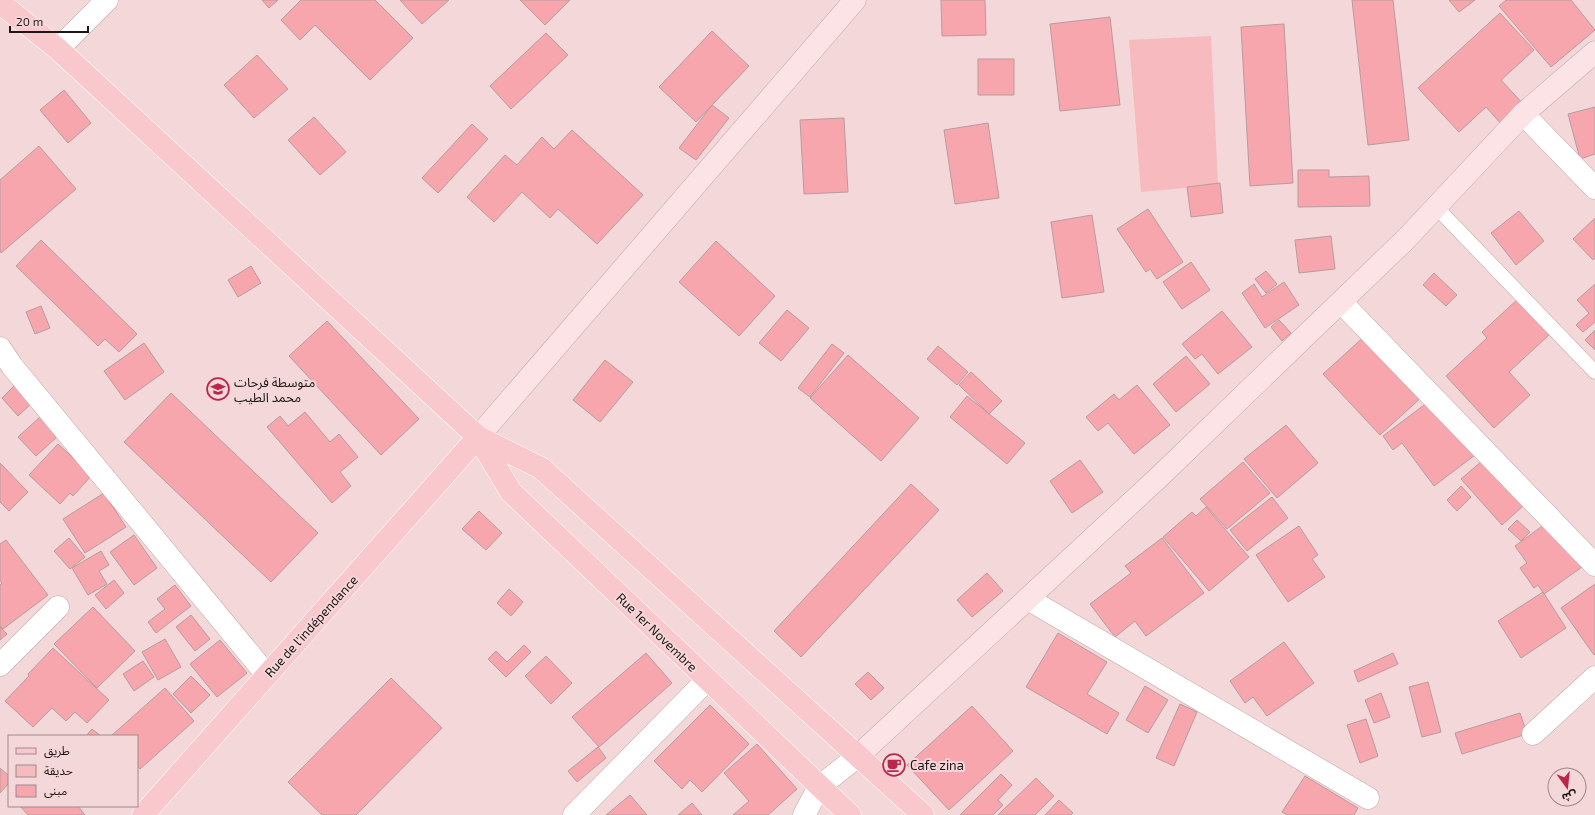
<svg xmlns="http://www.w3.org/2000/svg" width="1595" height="815" font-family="'Exo 2','Noto Sans Arabic',sans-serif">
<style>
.green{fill:#f7babf}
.building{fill:#f8a6ae;stroke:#b79c9e}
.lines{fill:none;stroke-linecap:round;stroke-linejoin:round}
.lane-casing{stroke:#c3a8aa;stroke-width:15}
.street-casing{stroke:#c3a8aa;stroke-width:23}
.secondary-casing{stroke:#c3a8aa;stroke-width:23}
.primary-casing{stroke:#fff;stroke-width:23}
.lane{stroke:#fff;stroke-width:14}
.street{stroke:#fff;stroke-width:22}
.secondary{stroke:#fce3e6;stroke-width:22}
.primary{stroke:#f9c8cd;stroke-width:22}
.labels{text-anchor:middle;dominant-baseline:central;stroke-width:4;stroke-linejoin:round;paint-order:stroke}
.poi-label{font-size:13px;fill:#1e1515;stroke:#f4d7d9;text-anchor:start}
.street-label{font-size:13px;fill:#1e1515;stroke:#f4d7d9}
</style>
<rect width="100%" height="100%" fill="#f4d7d9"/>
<!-- green -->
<path class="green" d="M1211,36L1218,185L1141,192L1129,40Z"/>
<!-- building -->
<path class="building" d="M262,0H278L269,8Z
M301,0H375L413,38L370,80L315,25L300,40L281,20Z
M400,0H449L422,24Z
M520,0H570L545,25Z
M941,0H985L986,35L942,36Z
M1352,0H1393L1409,140L1368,145Z
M1449,0H1475L1459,12Z
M1506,0H1571L1595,30L1551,67L1499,6Z
M1500,13L1534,50L1501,80L1525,106L1503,126L1486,107L1459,132L1418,88Z
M1110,17L1120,105L1060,111L1050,24Z
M1284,24L1293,183L1250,186L1241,27Z
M712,31L749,66L696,122L659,87Z
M546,33L568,55L511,109L490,86Z
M257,55L288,89L254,118L224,85Z
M978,59H1014V95H978Z
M64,90L91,123L68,143L40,110Z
M712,105L729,118L696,160L679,148Z
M1595,107V154L1580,159L1568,114Z
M314,117L346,152L320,175L288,140Z
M844,118L848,192L804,194L800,120Z
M988,123L999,198L955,204L944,130Z
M472,124L488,139L438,193L422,178Z
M572,130L643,195L597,244L558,209L550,218L522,192L494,222L467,197L505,155L517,165L542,137L554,149Z
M39,146L76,189L1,253L0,251V180Z
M1298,170H1329V177L1369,176L1370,206L1298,207Z
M1220,183L1223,213L1191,217L1187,187Z
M1148,209L1183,262L1157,279L1150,269L1146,272L1117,229Z
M1519,211L1544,241L1516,265L1491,233Z
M1092,215L1104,292L1062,298L1051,222Z
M1595,218V258L1593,260L1573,239Z
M1331,236L1335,269L1299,273L1295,240Z
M41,240L137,334L119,352L105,339L98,346L16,266Z
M716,241L775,296L739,336L679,282Z
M1191,262L1210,290L1182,309L1163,282Z
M251,266L261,283L238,297L228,280Z
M1266,271L1277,284L1266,293L1255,279Z
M1434,273L1457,295L1446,306L1423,285Z
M1284,282L1299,305L1265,328L1242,293L1254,284L1262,297Z
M1595,284V322L1583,332L1576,325L1589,313L1577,300Z
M1518,299L1550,334L1509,372L1530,395L1494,428L1446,376L1487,338L1482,332Z
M41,306L50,328L35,334L26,312Z
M787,310L809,328L781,361L759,343Z
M1222,311L1252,347L1218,374L1202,354L1195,359L1182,344Z
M1279,320L1291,333L1282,341L1271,327Z
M327,321L419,419L381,455L289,356Z
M1595,330V350L1585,340Z
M1367,334L1424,395L1380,435L1323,374Z
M144,343L164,372L125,400L104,371Z
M832,344L844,353L810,397L798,388Z
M938,346L968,372L957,385L927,359Z
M848,355L919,418L881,461L810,398Z
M1186,356L1210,384L1176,412L1153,384Z
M605,360L633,382L600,422L573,400Z
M971,372L1002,401L989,414L959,385Z
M15,385L32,403L18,416L2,398Z
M1137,385L1170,425L1134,454L1108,423L1098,431L1086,417L1114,394L1119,400Z
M171,393L318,533L271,582L124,442Z
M967,396L1025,443L1007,464L950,417Z
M1432,399L1475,455L1434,486L1402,443L1393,450L1383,436Z
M305,412L330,442L339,434L358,457L340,472L351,486L332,503L267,427L280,416L288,426Z
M40,417L58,436L36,456L18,437Z
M1286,425L1318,463L1277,498L1244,459Z
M58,444L92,475L73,496L70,493L60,504L29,475Z
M1080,460L1103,492L1072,513L1050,481Z
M1482,461L1523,506L1502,525L1461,479Z
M1243,462L1270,493L1227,529L1200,499Z
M0,463L28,492L9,511L0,502Z
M911,484L939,510L801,657L774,631Z
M1461,486L1471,497L1457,511L1447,500Z
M104,493L126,527L85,553L63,519Z
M1272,497L1288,518L1247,551L1230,530Z
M1206,507L1249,557L1209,591L1163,537L1192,512L1196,516Z
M479,511L502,533L486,550L462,529Z
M1517,520L1530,532L1521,541L1508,529Z
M1549,521L1582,567L1544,594L1538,585L1534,588L1520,568L1527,563L1515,546Z
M1299,526L1318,555L1312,559L1325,577L1288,602L1256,555Z
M134,535L157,568L134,585L110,552Z
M69,538L85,557L70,569L54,551Z
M1162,538L1204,593L1146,636L1135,621L1115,637L1090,604L1131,573L1125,566Z
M6,540L48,595L3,629L0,626V585L2,583L0,581V544Z
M101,551L109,565L99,571L107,584L88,595L72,568Z
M987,573L1003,591L972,617L957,600Z
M114,580L124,593L106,609L95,595Z
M1595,584V654L1594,655L1561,608Z
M175,585L191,606L156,633L148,622L165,609L157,599Z
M509,589L523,602L511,616L497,603Z
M1543,592L1566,628L1521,658L1498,621Z
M93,607L135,651L97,688L54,644Z
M191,615L210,639L195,651L176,627Z
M0,627L7,634L0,640Z
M1058,633L1107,662L1087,694L1119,713L1107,734L1026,687Z
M165,639L181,667L158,680L142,652Z
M220,640L247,673L217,697L190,664Z
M1284,642L1314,683L1267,716L1253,697L1245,703L1230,681Z
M524,645L531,652L506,677L488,659L496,651L507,662Z
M53,648L109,700L87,723L75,712L66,721L52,708L33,727L5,701L29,676L28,674Z
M646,653L672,683L599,747L572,717Z
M1393,653L1398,664L1358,682L1354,671Z
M546,656L572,683L551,704L525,676Z
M143,661L154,677L134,691L123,674Z
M868,672L884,688L871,700L855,684Z
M191,676L210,695L191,713L173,694Z
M391,678L442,728L356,815H322L288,782Z
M1428,682L1441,732L1422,737L1409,687Z
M1145,686L1168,700L1148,733L1126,720Z
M165,688L194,721L140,769L137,765V736H111Z
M1381,693L1390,717L1374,723L1365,700Z
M1180,704L1197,712L1174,766L1156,758Z
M710,705L749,744L702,792L690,780L682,789L654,761Z
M972,706L1013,751L949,810L907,765Z
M1520,713L1527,734L1462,754L1455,733Z
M1366,719L1378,756L1360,763L1347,725Z
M92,729L101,736H86Z
M757,744L797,789L768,815H733L749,801L724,773Z
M598,747L606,758L577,782L568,771Z
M0,768L9,776V783L0,793Z
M1001,774L1012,785L998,800L1003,805L993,815H960Z
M1305,776L1358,808L1354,815H1287L1282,812Z
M1036,778L1054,796L1035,815H998Z
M630,795L647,815H606Z
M1059,800L1073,813L1071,815H1045Z
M692,803L702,815H678Z
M20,806H78L85,815H28Z"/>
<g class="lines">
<!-- lane casing -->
<g class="lane-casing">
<path id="lane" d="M1436,207L1595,372"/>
</g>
<!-- street casing -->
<g class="street-casing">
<path id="street" d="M58,49L107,0
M1523,114L1595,188
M1341,302L1595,565
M0,348L12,366L267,675
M1028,599L1368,798
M0,665L58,607
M1533,734L1595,677
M574,815L707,680
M804,815L819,787L858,756"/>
</g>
<!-- secondary casing -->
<g class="secondary-casing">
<path id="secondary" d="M478,437L855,0
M858,756L1159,477L1406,239L1523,114L1595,52"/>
</g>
<!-- primary casing -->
<g class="primary-casing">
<path id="primary" d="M0,3L58,49L478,437L541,468L923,815
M478,437L511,492L850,815
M143,815L478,437"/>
</g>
<!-- lane -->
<use href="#lane" class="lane"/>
<!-- street -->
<use href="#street" class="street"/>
<!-- secondary -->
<use href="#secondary" class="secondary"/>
<!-- primary -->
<use href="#primary" class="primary"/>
</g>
<!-- icons -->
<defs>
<g id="school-ring" transform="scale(1.15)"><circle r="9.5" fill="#f4d7d9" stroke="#b9284b" stroke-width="1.5"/><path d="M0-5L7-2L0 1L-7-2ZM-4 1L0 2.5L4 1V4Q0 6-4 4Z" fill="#b9284b"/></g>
<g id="cafe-ring" transform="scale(1.15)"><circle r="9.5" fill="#f4d7d9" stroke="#b9284b" stroke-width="1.5"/><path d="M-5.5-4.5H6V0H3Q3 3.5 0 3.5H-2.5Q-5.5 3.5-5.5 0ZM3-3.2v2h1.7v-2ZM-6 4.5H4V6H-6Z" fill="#b9284b"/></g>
</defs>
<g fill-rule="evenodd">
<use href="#school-ring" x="218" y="389"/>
<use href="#cafe-ring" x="894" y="765"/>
</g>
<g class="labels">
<!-- poi labels -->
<g class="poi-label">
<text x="234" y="382">متوسطة فرحات<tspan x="234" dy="15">محمد الطيب</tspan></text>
<text x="910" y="765">Cafe zina</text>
</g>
<!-- street labels -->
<g class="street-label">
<text transform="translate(311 626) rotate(-48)">Rue de l'indépendance</text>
<text transform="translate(657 632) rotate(44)">Rue 1er Novembre</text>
</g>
</g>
<!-- legend -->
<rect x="8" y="735" width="130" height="72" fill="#f4d7d9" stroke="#9e898b"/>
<rect x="16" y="748" width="20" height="6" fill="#f9c8cd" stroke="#9e898b"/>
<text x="44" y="755" font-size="12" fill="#1e1515">طريق</text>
<rect x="16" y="765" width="20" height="12" fill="#f7babf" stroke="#9e898b"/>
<text x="44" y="775" font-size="12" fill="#1e1515">حديقة</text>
<rect x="16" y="785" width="20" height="12" fill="#f8a6ae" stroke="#9e898b"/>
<text x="44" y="795" font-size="12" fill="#1e1515">مبنى</text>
<!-- north arrow -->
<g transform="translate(1567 787) rotate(165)"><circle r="19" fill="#f4d7d9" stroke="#9e898b"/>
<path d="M0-3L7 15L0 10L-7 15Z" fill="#b9284b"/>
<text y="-6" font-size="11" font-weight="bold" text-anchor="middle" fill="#1e1515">ش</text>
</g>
<!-- scale -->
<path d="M10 26v6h78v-6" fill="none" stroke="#1e1515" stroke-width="2"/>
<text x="16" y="26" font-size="12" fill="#1e1515" stroke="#f4d7d9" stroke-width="3" paint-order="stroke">20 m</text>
</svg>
